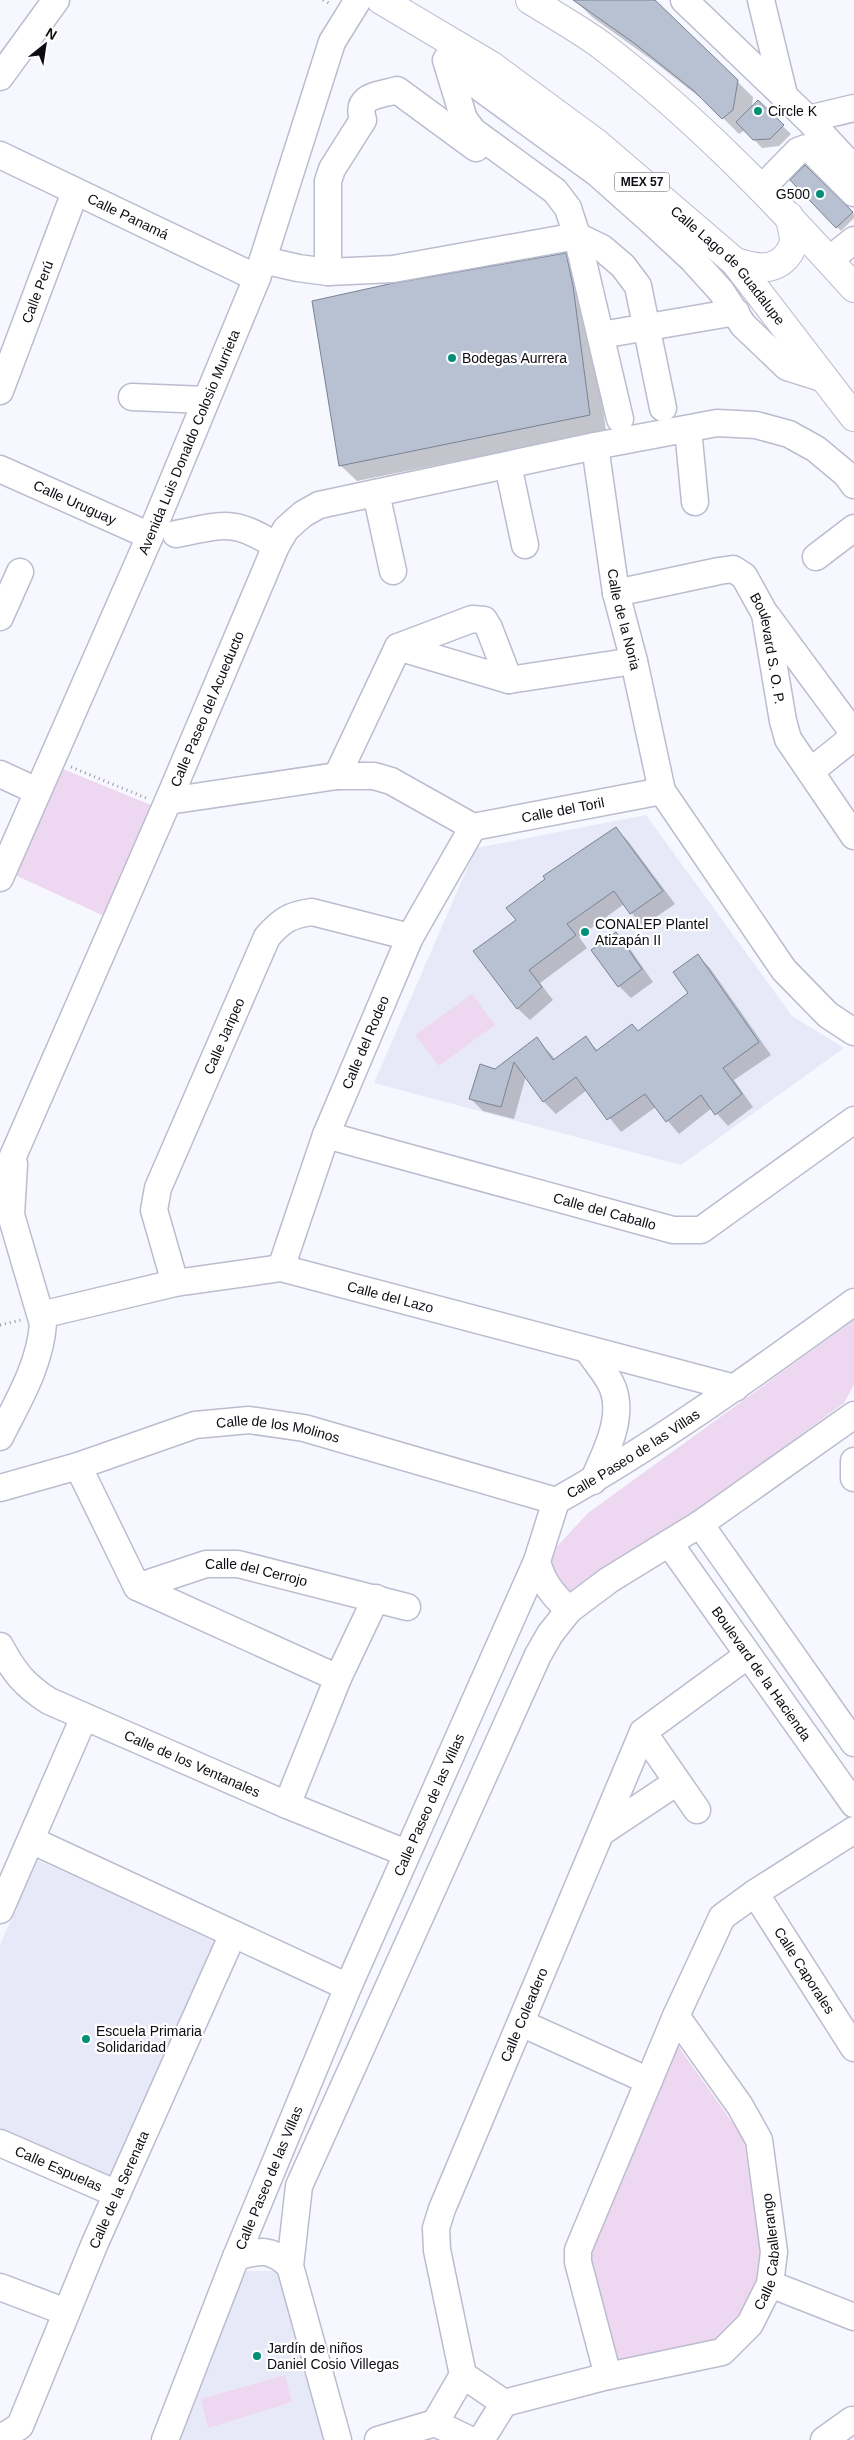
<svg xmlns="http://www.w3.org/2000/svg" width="854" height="2440" font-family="Arial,sans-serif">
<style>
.built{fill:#e8e9f8}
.green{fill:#eed8f1}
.shadow{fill:#0003}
.building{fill:#b7c1d2;stroke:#798392}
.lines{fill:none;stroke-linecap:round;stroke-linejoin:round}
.minor-casing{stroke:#bbbdcf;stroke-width:29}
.major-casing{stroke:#bbbdcf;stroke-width:30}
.path{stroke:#96979e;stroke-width:3;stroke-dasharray:1 4;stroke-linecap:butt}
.minor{stroke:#fff;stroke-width:26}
.major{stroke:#fff;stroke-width:28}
.poi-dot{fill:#028f78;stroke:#fff;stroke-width:2}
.labels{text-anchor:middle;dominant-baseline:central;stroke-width:4.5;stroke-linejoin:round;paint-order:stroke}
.shield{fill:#fff;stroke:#555559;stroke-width:1}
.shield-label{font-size:12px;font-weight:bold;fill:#0c0c12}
.poi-label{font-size:14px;fill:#0c0c12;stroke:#fff;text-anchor:start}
.street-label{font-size:14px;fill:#0c0c12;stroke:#fff}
</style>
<rect width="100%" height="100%" fill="#f6f7ff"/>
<!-- built -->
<path class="built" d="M646,815L792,1016L844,1048L681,1165L374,1083L476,848Z
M37,1860L216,1939L110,2182L0,2133V1945Z
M243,2271H283L328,2440H174Z"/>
<!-- green -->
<path class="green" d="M63,769L151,805L104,916L15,875Z
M472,994L495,1025L439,1066L415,1035Z
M854,1320V1385L844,1403L709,1502L568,1597L551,1583L550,1554L588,1513Z
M676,2043L744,2139L763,2274L745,2321L719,2347L615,2370L583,2257Z
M285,2375L292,2402L208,2428L201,2399Z"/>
<!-- shadow -->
<path class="shadow" d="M578,0H654L753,97L752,108L758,102L791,134L779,146L762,148L745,130L739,134L712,107L652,60L592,17L576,1Z
M805,167L854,214V218L841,231L792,180Z
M565,255L582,271L589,303L606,431L357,481L340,465Z
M616,829L628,841L675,904L643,926L624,904L579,937L587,948L540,983L553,1000L530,1020L517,1008V921Z
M615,934L628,946L653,982L631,998L619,986Z
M698,956L710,968L771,1055L734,1080L753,1107L728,1126L712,1108L679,1134L656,1107L621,1132L587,1090L556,1114L544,1102L526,1076L514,1119L483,1111L471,1099L495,1070L537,1039L556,1060L586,1038L598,1051L639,1032L689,993Z"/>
<!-- building -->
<path class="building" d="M573,0H655L738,80L733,110L722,119L694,91L634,43Z
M758,100L784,125L770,139L753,140L736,122Z
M805,165L853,212L836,228L790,180Z
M566,253L573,286L590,415L339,466L312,301L389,284Z
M616,827L663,891L630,914L614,891L567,924L576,935L529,970L542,987L517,1009L473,951L516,920L506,908L545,879L543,876Z
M616,932L642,969L618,987L591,950Z
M698,954L759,1042L723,1068L742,1094L715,1115L701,1095L666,1122L645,1094L607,1120L576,1077L543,1102L514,1062L501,1107L469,1099L480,1064L495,1069L537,1037L553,1060L586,1036L596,1051L632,1024L638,1031L688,993L673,972Z"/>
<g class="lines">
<!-- minor casing -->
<g class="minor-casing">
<g id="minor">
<path d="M684,0L808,119L854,169"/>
<path d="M761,0L785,99"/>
<path d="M446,60L464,119L473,131L555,191L568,208L577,236L620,419"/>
<path d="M449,65L597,173L651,221L692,259L721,291L743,325L787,367L825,379"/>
<path d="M0,77L56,0"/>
<path d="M808,119L854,108"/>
<path id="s1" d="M0,155L257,278"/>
<path d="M761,189L798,151L806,148L813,152L854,193"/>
<path d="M263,260L298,268L328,272L393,269L577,236L602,248L623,266L638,286L663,408"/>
<path d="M829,260L854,240"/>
<path d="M328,272V181L332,169L363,120C355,95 378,96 397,90L476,148"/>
<path d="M601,335L736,312"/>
<path id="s2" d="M0,391L75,192"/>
<path d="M132,397L206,400"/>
<path d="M688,429L695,502"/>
<path id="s3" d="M595,446L616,593L634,661L662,791L784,970L828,1015L854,1032"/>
<path d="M508,465L525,545"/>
<path id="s4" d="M0,469L150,536"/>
<path d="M376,493L393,571"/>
<path d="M176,534C223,525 234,518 276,546"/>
<path d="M816,557L854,528"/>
<path id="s5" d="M616,593L719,571L733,569L744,576L765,614L783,721L788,739L854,836"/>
<path d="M767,616L849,727L851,735L846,743L811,771"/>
<path d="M0,617L20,572"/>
<path d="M398,647L509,680L634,661"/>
<path d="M0,774L37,791"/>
<path d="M337,776L398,647L472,619L484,620L489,628L509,680"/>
<path id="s6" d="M168,801L337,776H374L391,781L473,827L662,791"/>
<path id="s7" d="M0,878L150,536L257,278L332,42L358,0"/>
<path id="s8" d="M326,1135L673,1230H701L854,1120"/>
<path id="s9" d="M0,1186L168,801L276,546L286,529L303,514L319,505L595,446L717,423L756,425L789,434L816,449L846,474L854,485"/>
<path id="s10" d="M281,1268L326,1135L410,937L473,827"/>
<path id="s11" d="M175,1283L154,1210L158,1188L267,937C282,920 290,915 312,912L410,937"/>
<path id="s12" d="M41,1315L175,1283L281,1268L735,1388"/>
<path d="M588,1350C595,1361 604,1371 610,1382C627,1413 606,1452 593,1481"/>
<path d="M0,1437C18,1401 40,1365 43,1324L11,1215L14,1164"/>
<path d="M854,1461V1478"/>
<path d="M78,1466L137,1587L338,1678"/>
<path id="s13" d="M0,1488L78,1466L195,1425L249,1420L304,1428L556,1501"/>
<path d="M700,1524L854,1743"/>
<path id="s14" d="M669,1543L854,1804"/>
<path d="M537,1561C542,1582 553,1595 569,1610"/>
<path id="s15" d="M137,1587L206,1564H238L407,1607"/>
<path id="s16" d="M0,1646C14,1672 24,1685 49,1701L287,1805L406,1853"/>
<path d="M643,1732L697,1810"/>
<path d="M287,1805L338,1678L376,1598"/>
<path d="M602,1832L677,1782"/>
<path d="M31,1840L348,1987"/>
<path id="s17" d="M755,1893L854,2048"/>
<path d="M0,1910L84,1717"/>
<path d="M521,2023L649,2081"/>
<path id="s18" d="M0,2143L117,2194"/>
<path d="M236,2257C260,2250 271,2248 290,2266"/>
<path d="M770,2284L854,2317"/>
<path d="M0,2287L66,2312"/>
<path d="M463,2375L504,2403"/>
<path d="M608,2376L578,2262V2250L676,2016L722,1917L755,1893L854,1830"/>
<path id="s19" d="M504,2403L608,2376L722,2352L750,2324L770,2284L774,2252L759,2140L740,2106L676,2016"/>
<path id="s20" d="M435,2423L463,2375L437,2250L436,2228L442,2209L643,1732L748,1655"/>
<path d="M435,2423L470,2440"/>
<path id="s21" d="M4,2436L20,2426L95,2243L233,1934"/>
<path id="s22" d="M165,2440L236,2257L348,1987L537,1561L556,1501C660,1443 757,1372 854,1302"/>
<path d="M338,2440L290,2266L299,2186L538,1655L550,1634L569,1610L609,1580L700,1524L854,1415"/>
<path d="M378,2440L435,2423"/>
<path d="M481,2440L504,2403"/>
<path d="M824,2440L852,2420"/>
</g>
</g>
<!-- major casing -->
<g class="major-casing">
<g id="major">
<path id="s23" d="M381,0L492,66L595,142L735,262L854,417"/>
<path d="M530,0C554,15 579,29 601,45C694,116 776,201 854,288"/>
<path d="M735,262C754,267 771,273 786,257C790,252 794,246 794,239C793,232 791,223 789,216"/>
</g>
</g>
<!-- path -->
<path class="path" d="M323,0L329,3L330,0
M71,767L146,798
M0,1325L21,1320"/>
<!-- minor -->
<use href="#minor" class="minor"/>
<!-- major -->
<use href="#major" class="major"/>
</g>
<!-- markers -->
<g class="poi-dot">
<circle cx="758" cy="111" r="5"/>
<circle cx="820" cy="194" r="5"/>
<circle cx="452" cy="358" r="5"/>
<circle cx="585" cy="932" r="5"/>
<circle cx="86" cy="2039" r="5"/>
<circle cx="257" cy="2356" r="5"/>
</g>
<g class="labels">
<!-- shield labels -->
<rect class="shield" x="614.5" y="172.5" width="55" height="19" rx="4"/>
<g class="shield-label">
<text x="642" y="182">MEX 57</text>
</g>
<!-- poi labels -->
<g class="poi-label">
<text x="768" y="111">Circle K</text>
<text x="810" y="194" text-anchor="end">G500</text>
<text x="462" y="358">Bodegas Aurrera</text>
<text x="595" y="924">CONALEP Plantel<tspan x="595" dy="16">Atizapán II</tspan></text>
<text x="96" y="2031">Escuela Primaria<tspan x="96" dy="16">Solidaridad</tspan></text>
<text x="267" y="2348">Jardín de niños<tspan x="267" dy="16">Daniel Cosio Villegas</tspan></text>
</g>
<!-- street labels -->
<g class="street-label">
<text stroke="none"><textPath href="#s1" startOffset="142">Calle Panamá</textPath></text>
<text stroke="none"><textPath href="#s23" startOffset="439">Calle Lago de Guadalupe</textPath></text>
<text stroke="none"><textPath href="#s2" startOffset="106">Calle Perú</textPath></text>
<text stroke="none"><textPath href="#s7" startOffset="475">Avenida Luis Donaldo Colosio Murrieta</textPath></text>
<text stroke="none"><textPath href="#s4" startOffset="82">Calle Uruguay</textPath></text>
<text stroke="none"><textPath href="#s3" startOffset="176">Calle de la Noria</textPath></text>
<text stroke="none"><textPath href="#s5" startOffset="210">Boulevard S. O. P.</textPath></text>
<text stroke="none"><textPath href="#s9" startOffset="520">Calle Paseo del Acueducto</textPath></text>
<text stroke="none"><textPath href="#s6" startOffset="411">Calle del Toril</textPath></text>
<text stroke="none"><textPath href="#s11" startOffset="264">Calle Jaripeo</textPath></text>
<text stroke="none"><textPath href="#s10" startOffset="241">Calle del Rodeo</textPath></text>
<text stroke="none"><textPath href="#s8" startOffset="289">Calle del Caballo</textPath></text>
<text stroke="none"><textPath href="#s12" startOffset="358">Calle del Lazo</textPath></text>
<text stroke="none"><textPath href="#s13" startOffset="289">Calle de los Molinos</textPath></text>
<text stroke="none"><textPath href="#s22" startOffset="1108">Calle Paseo de las Villas</textPath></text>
<text stroke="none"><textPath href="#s15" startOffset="124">Calle del Cerrojo</textPath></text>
<text stroke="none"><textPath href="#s14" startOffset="160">Boulevard de la Hacienda</textPath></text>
<text stroke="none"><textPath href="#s16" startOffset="231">Calle de los Ventanales</textPath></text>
<text stroke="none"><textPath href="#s22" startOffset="688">Calle Paseo de las Villas</textPath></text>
<text stroke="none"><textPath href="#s17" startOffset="92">Calle Caporales</textPath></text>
<text stroke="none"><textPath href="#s20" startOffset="436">Calle Coleadero</textPath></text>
<text stroke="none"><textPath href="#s18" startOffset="64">Calle Espuelas</textPath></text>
<text stroke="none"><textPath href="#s22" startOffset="282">Calle Paseo de las Villas</textPath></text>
<text stroke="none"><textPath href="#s21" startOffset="275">Calle de la Serenata</textPath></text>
<text stroke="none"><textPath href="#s19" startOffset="340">Calle Caballerango</textPath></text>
</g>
</g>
<!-- north arrow -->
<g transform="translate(45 45) rotate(30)" stroke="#ffffff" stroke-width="4" paint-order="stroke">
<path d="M0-4L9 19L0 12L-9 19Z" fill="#0c0c12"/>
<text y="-8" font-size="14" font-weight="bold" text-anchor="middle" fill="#0c0c12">N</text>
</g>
</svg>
